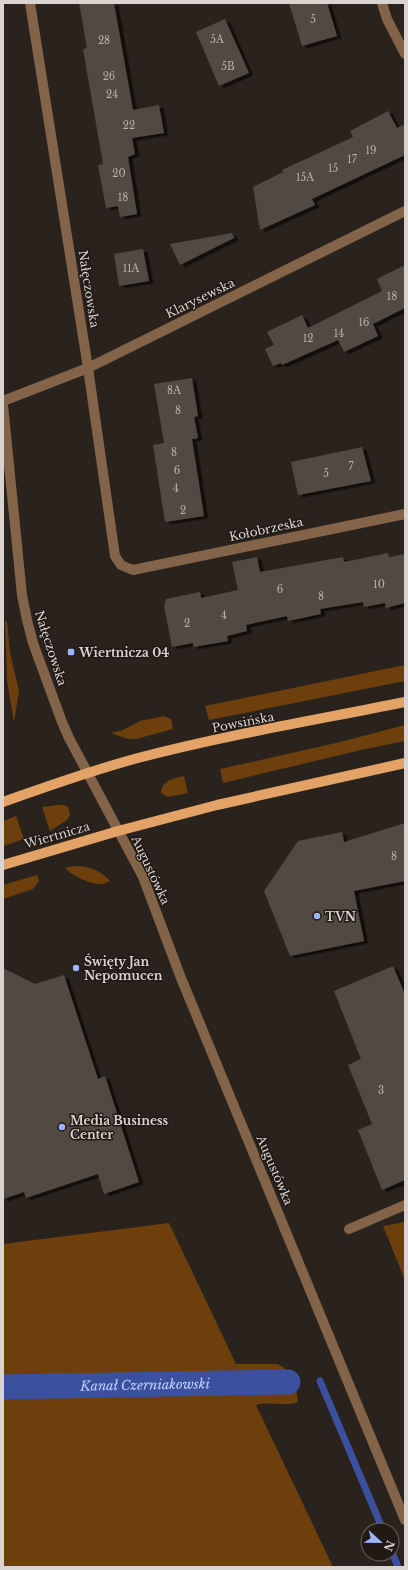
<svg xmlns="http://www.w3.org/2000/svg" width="408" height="1570" font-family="'Libre Baskerville',serif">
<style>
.green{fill:#6d3f0c}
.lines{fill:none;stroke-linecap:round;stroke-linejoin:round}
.stream{stroke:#3b509e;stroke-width:7}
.canal{stroke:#3b509e;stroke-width:25}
.building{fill:#514942;filter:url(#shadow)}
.minor{stroke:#846448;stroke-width:10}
.major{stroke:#e4a366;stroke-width:10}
.poi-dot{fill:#9cb4fd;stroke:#201914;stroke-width:1.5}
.labels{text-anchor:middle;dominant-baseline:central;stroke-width:3;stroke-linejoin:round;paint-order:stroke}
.number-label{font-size:10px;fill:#b7b1ac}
.street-label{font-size:12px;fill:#d9d4d0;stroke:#201914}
.poi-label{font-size:12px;font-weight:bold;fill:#d9d4d0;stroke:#201914;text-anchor:start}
.water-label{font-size:13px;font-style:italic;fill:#c1d1fd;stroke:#201914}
</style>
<defs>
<filter id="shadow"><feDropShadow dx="4.5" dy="2.5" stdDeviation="0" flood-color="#0009"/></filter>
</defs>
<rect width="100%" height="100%" fill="#2a231d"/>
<!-- green -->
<path class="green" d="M7,621L10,653L19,691L14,722L7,681L5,622Z
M405,665V681L209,720L205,706Z
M164,716L171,719L173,729L136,739H128L111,733L123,730L140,721Z
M405,725V741L361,750L223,783L220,769L336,743Z
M184,776L188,793L168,797L161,793C161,781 174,778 184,776Z
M58,805H64L68,807L70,814L67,820L50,831L42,807Z
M16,816L24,839L3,846V821Z
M74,866C89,866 100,870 110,881C107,882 104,884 101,884C91,885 71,875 65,868Z
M37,875L39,881L33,889L3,899V885Z
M405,1222V1280L383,1226Z
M169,1223L236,1364H277C291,1368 297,1389 298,1402C284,1407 270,1401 256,1405L333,1567H3V1244Z"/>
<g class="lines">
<!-- stream -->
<path class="stream" d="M320,1381L383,1530
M392,1552L398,1567"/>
<!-- canal -->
<path class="canal" id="s1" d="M3,1387L288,1382"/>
</g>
<!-- building -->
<path class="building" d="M79,3H114L133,110L159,105L164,133L132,138L135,154L128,157L137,214L120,217L118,206L106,208L98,165L103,164L83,49L87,48Z
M289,3H327L337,36L302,46Z
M225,19L249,73L219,86L196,32Z
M388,111L397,128L405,124V155L312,199L315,205L260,230L253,187L283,172L282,170L353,137L350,131Z
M232,233L234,238L180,265L170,244Z
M143,249L149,281L119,286L114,254Z
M405,265V308L373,324L378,336L344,352L338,340L282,365L281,363L273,366L265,349L274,345L267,332L302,315L308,328L382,291L377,279Z
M192,378L198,416L194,417L198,438L192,439L204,516L165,522L153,445L164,443L154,384Z
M362,447L371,481L298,495L291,462Z
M388,553L389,557L405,554V603L386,608L385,603L364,607L363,602L320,609L321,614L288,621L287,616L246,625L247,631L227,636L228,641L193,647V643L172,647L164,606L166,599L200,592L201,598L238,590L232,562L257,557L260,572L343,557L344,562Z
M405,823V881L354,891L364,941L290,956L264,891L298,841L342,832L344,842Z
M393,966L405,994V1180L382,1190L358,1130L372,1124L348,1065L361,1059L334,991Z
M3,968L35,984L64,975L98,1079L105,1076L139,1182L104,1194L98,1174L26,1198L24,1192L3,1199Z"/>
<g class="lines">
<!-- minor -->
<path class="minor" d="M30,3L88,368L115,556L121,565L133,570L405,514
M382,3L387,19L405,54
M3,401L88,368L405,211
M3,405L22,595L27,620L33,643L62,722L69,738L143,877L181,978L405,1520
M349,1229L405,1205"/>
<!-- major -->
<path class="major" d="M3,802C48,786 93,770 138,758C226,735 316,720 405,702
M3,865L118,831L217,805L405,763"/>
</g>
<!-- markers -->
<g class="poi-dot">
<rect x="67" y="648" width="8" height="8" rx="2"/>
<circle cx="317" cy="916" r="4"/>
<circle cx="76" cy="968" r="4"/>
<circle cx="62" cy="1127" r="4"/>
</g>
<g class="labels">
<!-- number labels -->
<g class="number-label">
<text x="313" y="19">5</text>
<text x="217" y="39">5A</text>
<text x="104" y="40">28</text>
<text x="228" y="66">5B</text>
<text x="109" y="76">26</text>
<text x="112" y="94">24</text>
<text x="129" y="125">22</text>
<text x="371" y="150">19</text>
<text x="352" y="159">17</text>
<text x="333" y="168">15</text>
<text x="119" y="173">20</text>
<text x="305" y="177">15A</text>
<text x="123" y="197">18</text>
<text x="131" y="268">11A</text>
<text x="392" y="296">18</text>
<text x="364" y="322">16</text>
<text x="339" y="333">14</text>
<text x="308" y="338">12</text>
<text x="174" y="390">8A</text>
<text x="178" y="410">8</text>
<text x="174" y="452">8</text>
<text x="351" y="466">7</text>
<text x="177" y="470">6</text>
<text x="326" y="473">5</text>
<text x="176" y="488">4</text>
<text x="183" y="510">2</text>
<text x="379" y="584">10</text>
<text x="280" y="589">6</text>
<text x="321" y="596">8</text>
<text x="224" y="615">4</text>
<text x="187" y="623">2</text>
<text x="394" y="856">8</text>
<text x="381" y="1090">3</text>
</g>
<!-- street labels -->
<g class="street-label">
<text transform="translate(89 289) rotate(81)">Nałęczowska</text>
<text transform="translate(200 298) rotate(-26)">Klarysewska</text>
<text transform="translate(266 529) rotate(-12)">Kołobrzeska</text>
<text transform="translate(51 648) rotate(72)">Nałęczowska</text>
<text transform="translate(243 722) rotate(-11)">Powsińska</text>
<text transform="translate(57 835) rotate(-16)">Wiertnicza</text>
<text transform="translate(151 870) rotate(65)">Augustówka</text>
<text transform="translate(275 1170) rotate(67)">Augustówka</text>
</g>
<!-- poi labels -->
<g class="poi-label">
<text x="79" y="652">Wiertnicza 04</text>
<text x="325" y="916">TVN</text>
<text x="84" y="961">Święty Jan<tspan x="84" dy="14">Nepomucen</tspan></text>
<text x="70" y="1120">Media Business<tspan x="70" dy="14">Center</tspan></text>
</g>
<!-- water labels -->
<g class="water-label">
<text stroke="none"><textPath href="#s1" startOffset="142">Kanał Czerniakowski</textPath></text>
</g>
</g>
<!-- border -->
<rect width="408" height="1570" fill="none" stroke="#d9d4d0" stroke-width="8"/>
<!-- north arrow -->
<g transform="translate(380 1542) rotate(112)"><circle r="19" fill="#201914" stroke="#6a645f"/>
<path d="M0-3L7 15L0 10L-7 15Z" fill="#9cb4fd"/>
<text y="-6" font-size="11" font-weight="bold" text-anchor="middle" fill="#d9d4d0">N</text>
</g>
</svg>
